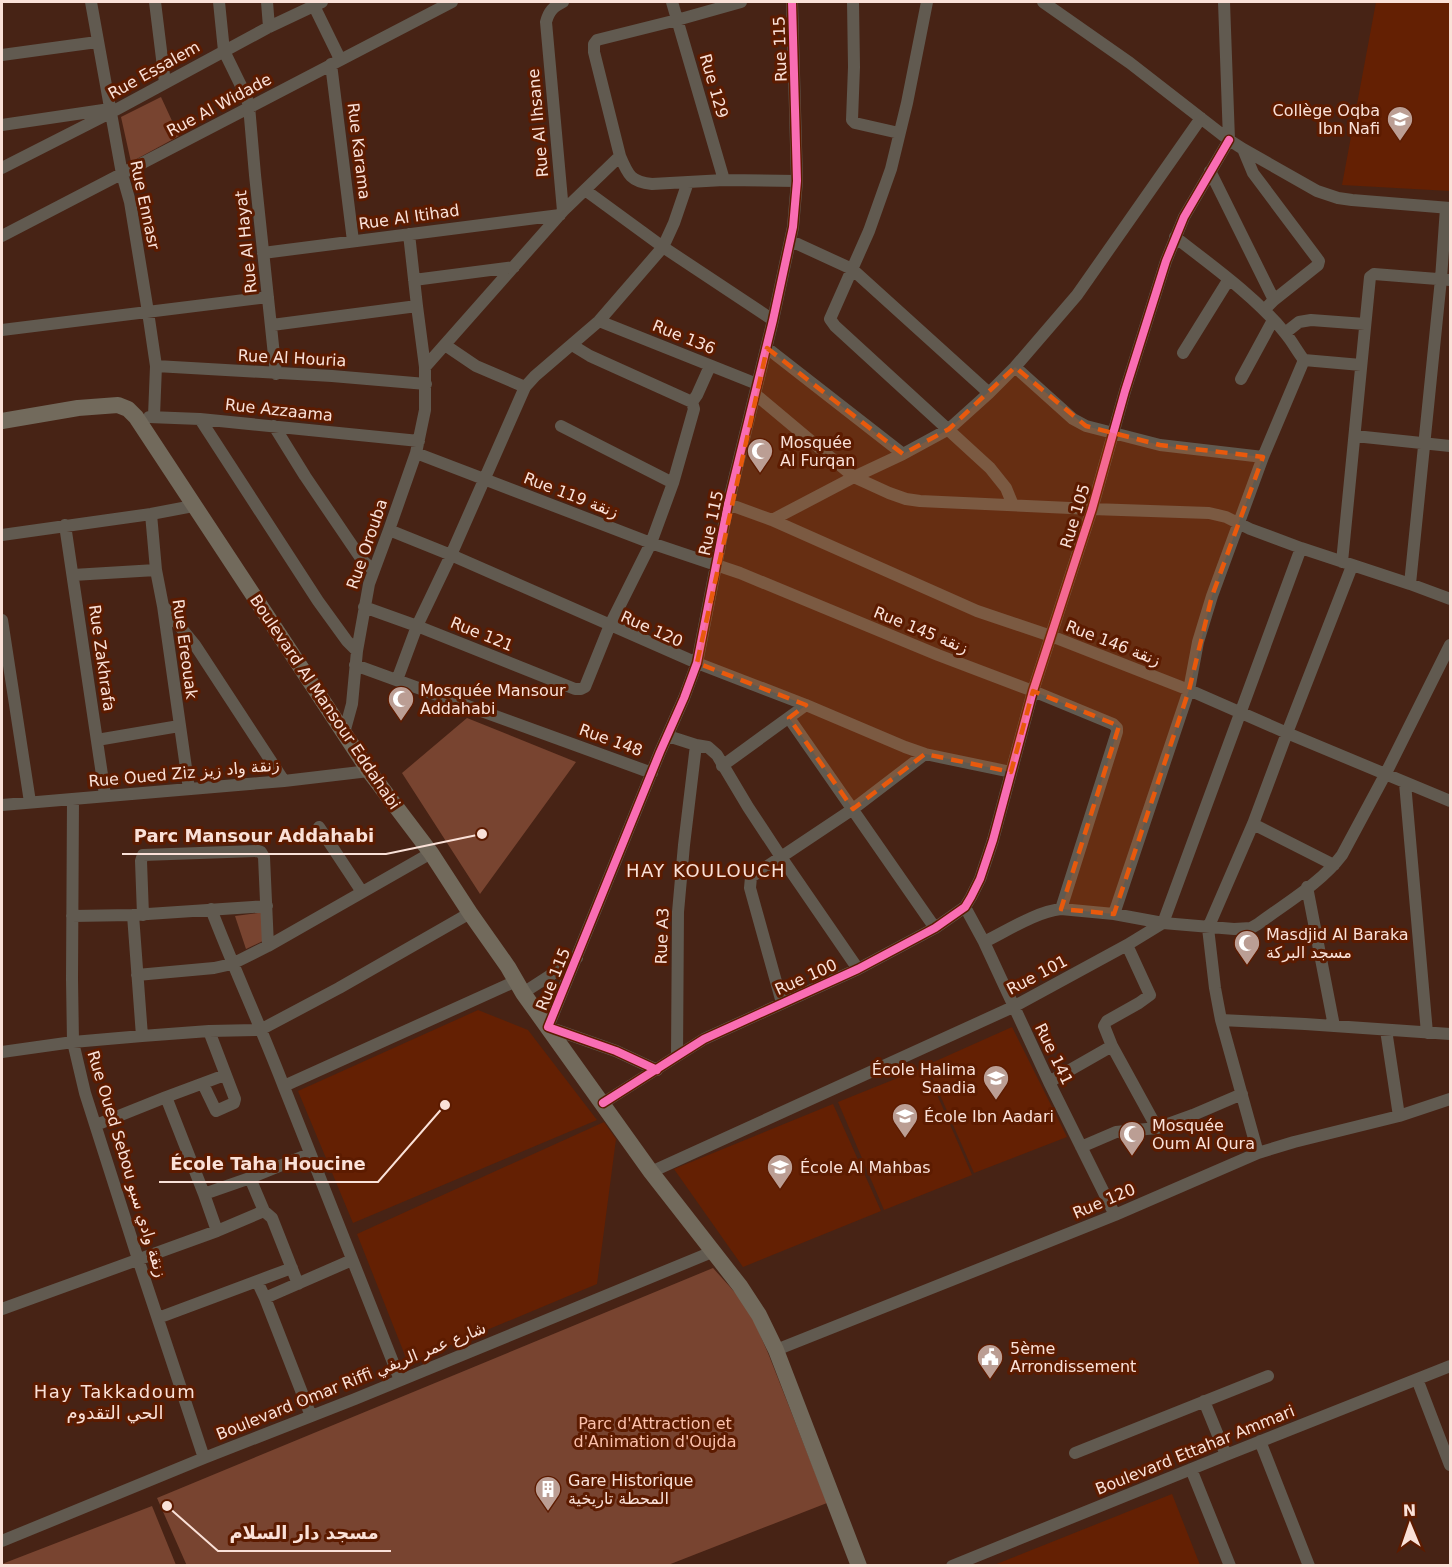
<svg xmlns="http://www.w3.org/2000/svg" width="1452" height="1567" font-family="'DejaVu Sans',Vazirmatn,sans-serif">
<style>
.built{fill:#642003}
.green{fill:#784430}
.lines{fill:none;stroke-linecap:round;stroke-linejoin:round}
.minor{stroke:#615a50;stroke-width:12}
.major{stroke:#726a5c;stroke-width:16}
.cycleway-casing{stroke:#5c1b00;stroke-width:11}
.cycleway{stroke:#f96db3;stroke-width:8}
.marked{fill:#e8590c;fill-opacity:0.2;stroke:#e8590c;stroke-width:4.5;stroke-dasharray:12 8;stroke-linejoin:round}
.labels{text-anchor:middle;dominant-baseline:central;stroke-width:6;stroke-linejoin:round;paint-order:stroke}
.street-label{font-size:16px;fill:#fae1d8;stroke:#5c1b00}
.poi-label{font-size:16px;fill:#fae1d8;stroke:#5c1b00;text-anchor:start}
.park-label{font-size:16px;fill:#fbc0ab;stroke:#5c1b00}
.neighbourhood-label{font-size:18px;letter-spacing:1.5px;fill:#fae1d8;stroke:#5c1b00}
.leader{fill:none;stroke:#fae1d8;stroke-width:2}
.callout-dot{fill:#fae1d8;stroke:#5c1b00;stroke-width:2}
.callout-label{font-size:18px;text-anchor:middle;font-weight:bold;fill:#fae1d8;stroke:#5c1b00;stroke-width:6;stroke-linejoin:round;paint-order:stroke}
</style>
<rect width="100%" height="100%" fill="#472315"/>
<!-- built -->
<path class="built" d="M1376,2H1450V191L1342,185Z
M478,1010L528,1030L597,1120L353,1223L298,1091Z
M1012,1027L1067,1137L974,1173L927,1065Z
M925,1067L972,1175L884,1210L838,1102Z
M833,1104L881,1211L743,1267L674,1169Z
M604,1122L616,1139L597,1284L408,1363L357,1234Z
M1172,1494L1200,1565H994L1142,1506Z"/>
<!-- green -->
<path class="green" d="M161,97L179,136L131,162L121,117Z
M467,718L576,762L480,894L402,773Z
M266,912L265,940L246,949L235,916Z
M713,1268L748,1307L768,1353L827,1503L668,1565L187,1566L157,1498Z
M152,1506L176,1565H2V1564Z"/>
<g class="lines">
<!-- minor -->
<path class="minor" d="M91,2L122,174L130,202L148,312L156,366L154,416
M155,2L165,83
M219,2L224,51L246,96L249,106L255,175L276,374
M267,2L269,27
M314,2V6L340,59
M672,2L724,180
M741,2L677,20L597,40L594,44V52L620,156C628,175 631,182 652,184L724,180L797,181
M853,2L854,67L852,120L855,123L899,133
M927,2L907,103L891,169L869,231L830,319L835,326L990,468L1006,488L1013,505
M1043,2L1130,63L1229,140L1243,149L1317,191L1338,198L1352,200L1450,208
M1224,2L1229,140
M2,55L97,42
M331,64L353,241
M2,125L110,109
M1243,149L1253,173L1319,261L1318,265L1274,300
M2,168L110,113L269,27L322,2
M1210,171L1274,300L1268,306
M585,190L663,247L773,320
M563,211L546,22C549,11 553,7 563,2
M2,236L452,2
M1175,237C1211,265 1256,297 1285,333C1292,341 1297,351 1304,360
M791,241L852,269L989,393
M263,253L560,215
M414,280L514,267
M599,321L757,384
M272,325L417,306
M2,330L268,297
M1285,333L1299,322L1311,320L1365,324
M445,345L476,366L525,387
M767,348L903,454
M1183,353L1229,279
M1304,360L1361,365
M156,366L332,376L426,384
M425,367L563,211L620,156
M1015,367L1073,419L1086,426L1160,445L1263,457
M1241,379L1273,320
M755,394L854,477L889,493L906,499L920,501L1092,509L1209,513L1226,517L1250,529L1301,548L1410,584L1450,599
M692,402L697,395L710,366
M149,417L200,419L419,441
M200,419L318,601L347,641L357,651
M274,426L305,476L362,560L373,570
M561,426L673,483
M1355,436L1450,446
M416,453L651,543L740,573L938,655L1033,691L1113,724L1117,728V732L1061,909
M728,504L772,520L977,611L1051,636L1189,690L1287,733L1450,801
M151,514L156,570L163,606L189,789
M772,520L854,477L903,454L949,429L989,393L1015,367L1077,295L1201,118
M65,525L105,795
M389,530L451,555L697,663L806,705L905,747L925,754L1011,772
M2,535L151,514L193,506
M1342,562L1370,277L1374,274L1450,280
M73,575L156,570
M1410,584L1441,279L1446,208
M164,607L195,645L284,781
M364,607L417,626L575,689H581L585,687L610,625L651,543L673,483L694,409L692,402L590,356L572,345
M2,620L30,802
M355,665L652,773
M397,680L417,626L451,555L525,387L535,376L599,321L663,247L674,223L688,182
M789,718L935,928
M344,733L352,704L357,651L369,584L389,530L416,453L425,410V367L417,306L409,234
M668,736L696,745L708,747L717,755L748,807L781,857L858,969
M97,740L179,726
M722,766L806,705
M1405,783L1427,1033
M73,799L72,979L73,1042L85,1093L138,1259L204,1458
M2,805L284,781L369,771
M1253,824L1334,865
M319,827L362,892
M1307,887L1334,1026
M965,907L984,942L1049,1082L1115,1215
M211,909C234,969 261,1027 284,1087C323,1185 361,1282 400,1380
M1114,914L1189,690L1198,642L1212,596L1263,457L1304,360
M133,915L142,1036
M143,915L141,861L143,855L258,851L261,852L264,857L268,946
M72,916L133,915L267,906
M984,942C1007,931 1035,912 1061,909L1114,914L1163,923L1301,548
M1127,945L1150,995L1139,1003L1107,1021L1104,1026L1112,1046L1157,1128
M137,975L214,968L232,964L268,946L431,853
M523,993L577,958
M782,1003L750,888L751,877L853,809L925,754
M1221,1020L1305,1024L1450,1034
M1386,1030L1399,1116
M2,1052L73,1042L142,1036L209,1031L260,1030L339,988L470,913
M677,1056L678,912L684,845L696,745
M657,1070L616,1051L548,1027L660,752L684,698L697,663L728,504L773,320L793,227L797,181L792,2
M1049,1082L1112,1046
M203,1084L216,1111L234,1103L235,1099L209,1031
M284,1086L516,981
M166,1097L204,1194
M603,1103L704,1039L858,969L935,928L965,907L971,897L980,879L993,840L1033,691L1092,509L1125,391L1166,261L1184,217L1229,140
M96,1125L166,1097L225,1075
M1081,1147L1116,1132L1157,1128L1193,1115L1242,1094
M1258,1153L1221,1020L1215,988L1208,928L1253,824L1287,733L1352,566
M651,1172L1013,1007L1127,945L1163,923L1234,929L1251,928L1258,924C1286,903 1321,883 1342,855L1386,773L1450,645
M250,1178L264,1211L217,1231L204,1194L250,1178L309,1154
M264,1211L272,1218L298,1284
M257,1281L292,1268
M265,1298L311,1416
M2,1309L217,1231
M158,1318L257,1281L265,1298L352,1260
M776,1350L1115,1215L1258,1153L1294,1142L1399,1116L1450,1099
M1417,1379L1450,1465
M1204,1401L1226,1455
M1260,1441L1309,1566
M1075,1453L1268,1376
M1191,1469L1230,1566
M2,1541L204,1458L355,1399L712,1252
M952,1566L1226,1455L1450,1366"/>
<!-- major -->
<path class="major" d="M2,421L78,408L118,405L128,409L136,417L369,771L431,853L470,913L508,967L523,993L651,1172L740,1286L759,1315L776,1350L859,1566"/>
<!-- cycleway casing -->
<g class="cycleway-casing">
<path id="cycleway" d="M657,1070L616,1051L548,1027L660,752L684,698L697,663L728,504L773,320L793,227L797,181L792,2
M603,1103L704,1039L858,969L935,928L965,907L971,897L980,879L993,840L1033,691L1092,509L1125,391L1166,261L1184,217L1229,140"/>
</g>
<!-- cycleway -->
<use href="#cycleway" class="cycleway"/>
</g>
<!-- marked area -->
<path class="marked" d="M767,348L903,454L949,429L1015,367L1086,426L1160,445L1263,457L1212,596L1189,690L1114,914L1061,909L1119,726L1033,691L1011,772L925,754L853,809L789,718L806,705L697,663Z"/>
<!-- icons -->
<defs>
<g id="school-pin" transform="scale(1.35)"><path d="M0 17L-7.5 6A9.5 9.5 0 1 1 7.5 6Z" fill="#bb9e94" stroke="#5c1b00"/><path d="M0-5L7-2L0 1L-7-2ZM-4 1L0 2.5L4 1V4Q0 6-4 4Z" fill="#fff"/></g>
<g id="mosque-pin" transform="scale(1.35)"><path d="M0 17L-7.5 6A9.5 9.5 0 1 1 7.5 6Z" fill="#bb9e94" stroke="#5c1b00"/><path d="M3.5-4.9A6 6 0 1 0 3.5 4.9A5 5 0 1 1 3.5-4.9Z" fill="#fff"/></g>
<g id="civic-pin" transform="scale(1.35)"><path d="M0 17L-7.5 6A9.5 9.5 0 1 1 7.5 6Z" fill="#bb9e94" stroke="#5c1b00"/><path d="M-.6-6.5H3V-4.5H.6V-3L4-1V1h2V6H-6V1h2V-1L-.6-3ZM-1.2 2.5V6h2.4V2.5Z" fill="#fff"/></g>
<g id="building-pin" transform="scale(1.35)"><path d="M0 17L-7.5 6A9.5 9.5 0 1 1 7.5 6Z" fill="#bb9e94" stroke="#5c1b00"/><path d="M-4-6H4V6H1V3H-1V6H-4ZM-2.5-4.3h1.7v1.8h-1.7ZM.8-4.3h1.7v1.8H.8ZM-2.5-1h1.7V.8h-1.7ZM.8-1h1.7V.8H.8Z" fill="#fff"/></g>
</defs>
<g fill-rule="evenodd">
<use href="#school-pin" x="1400" y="119"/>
<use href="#mosque-pin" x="760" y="451"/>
<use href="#mosque-pin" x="401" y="699"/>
<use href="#mosque-pin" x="1247" y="943"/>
<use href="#school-pin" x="996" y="1078"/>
<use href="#school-pin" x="905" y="1116"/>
<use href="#mosque-pin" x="1132" y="1134"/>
<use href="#school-pin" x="780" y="1167"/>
<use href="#civic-pin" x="990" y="1357"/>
<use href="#building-pin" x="548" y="1489"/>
</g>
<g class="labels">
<!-- street labels -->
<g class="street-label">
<text transform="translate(780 49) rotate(-92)">Rue 115</text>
<text transform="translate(154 70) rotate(-29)">Rue Essalem</text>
<text transform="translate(714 86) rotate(74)">Rue 129</text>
<text transform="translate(219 105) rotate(-28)">Rue Al Widade</text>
<text transform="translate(538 123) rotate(-95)">Rue Al Ihsane</text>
<text transform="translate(359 151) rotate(83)">Rue Karama</text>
<text transform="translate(145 205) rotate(78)">Rue Ennasr</text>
<text transform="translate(409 217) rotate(-8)">Rue Al Itihad</text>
<text transform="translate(246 242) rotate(-96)">Rue Al Hayat</text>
<text transform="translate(684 337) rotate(22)">Rue 136</text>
<text transform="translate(292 358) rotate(3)">Rue Al Houria</text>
<text transform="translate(279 410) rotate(6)">Rue Azzaama</text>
<text transform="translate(571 495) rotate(21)">Rue 119 زنقة</text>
<text transform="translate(1075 516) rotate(-73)">Rue 105</text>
<text transform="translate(711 523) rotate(-78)">Rue 115</text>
<text transform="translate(367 544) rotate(-71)">Rue Orouba</text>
<text transform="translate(652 629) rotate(24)">Rue 120</text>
<text transform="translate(921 630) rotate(22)">Rue 145 زنقة</text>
<text transform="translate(482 634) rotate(22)">Rue 121</text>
<text transform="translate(1113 643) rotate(21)">Rue 146 زنقة</text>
<text transform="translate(185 649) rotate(82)">Rue Ereouak</text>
<text transform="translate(102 658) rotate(82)">Rue Zakhrafa</text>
<text transform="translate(325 702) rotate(56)">Boulevard Al Mansour Eddahabi</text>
<text transform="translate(611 740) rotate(20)">Rue 148</text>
<text transform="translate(184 773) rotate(-5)">Rue Oued Ziz زنقة واد زيز</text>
<text transform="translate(662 936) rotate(-88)">Rue A3</text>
<text transform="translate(1037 975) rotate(-28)">Rue 101</text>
<text transform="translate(806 977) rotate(-24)">Rue 100</text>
<text transform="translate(553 979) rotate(-68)">Rue 115</text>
<text transform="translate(1054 1054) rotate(64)">Rue 141</text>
<text transform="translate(127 1164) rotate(73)">Rue Oued Sebou زنقة وادي سبو</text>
<text transform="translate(1104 1201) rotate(-23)">Rue 120</text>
<text transform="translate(351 1381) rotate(-22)">Boulevard Omar Riffi شارع عمر الريفي</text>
<text transform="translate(1195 1450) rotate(-22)">Boulevard Ettahar Ammari</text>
</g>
<!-- poi labels -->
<g class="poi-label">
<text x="1380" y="110" text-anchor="end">Collège Oqba<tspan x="1380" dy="18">Ibn Nafi</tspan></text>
<text x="780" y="442">Mosquée<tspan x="780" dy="18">Al Furqan</tspan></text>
<text x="420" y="690">Mosquée Mansour<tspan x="420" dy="18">Addahabi</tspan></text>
<text x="1266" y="934">Masdjid Al Baraka<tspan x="1266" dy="18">مسجد البركة</tspan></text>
<text x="976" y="1069" text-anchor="end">École Halima<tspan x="976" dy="18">Saadia</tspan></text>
<text x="924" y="1116">École Ibn Aadari</text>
<text x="1152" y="1125">Mosquée<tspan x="1152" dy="18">Oum Al Qura</tspan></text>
<text x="800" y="1167">École Al Mahbas</text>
<text x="1010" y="1348">5ème<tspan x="1010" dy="18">Arrondissement</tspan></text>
<text x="568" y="1480">Gare Historique<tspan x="568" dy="18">المحطة تاريخية</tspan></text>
</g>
<!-- park labels -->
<g class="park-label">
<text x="655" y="1423">Parc d'Attraction et<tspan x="655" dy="18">d'Animation d'Oujda</tspan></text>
</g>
<!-- neighbourhood labels -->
<g class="neighbourhood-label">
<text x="706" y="870">HAY KOULOUCH</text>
<text x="115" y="1391">Hay Takkadoum<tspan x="115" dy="21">الحي التقدوم</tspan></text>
</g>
</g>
<!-- callouts -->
<path class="leader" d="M482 834L386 854H122M445 1105L378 1182H159M167 1506L218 1551H391"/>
<g class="callout-dot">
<circle cx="482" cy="834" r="6"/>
<circle cx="445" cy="1105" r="6"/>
<circle cx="167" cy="1506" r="6"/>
</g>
<g class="callout-label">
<text x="254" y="842">Parc Mansour Addahabi</text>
<text x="268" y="1170">École Taha Houcine</text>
<text x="304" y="1539">مسجد دار السلام</text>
</g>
<!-- border -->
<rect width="1452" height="1567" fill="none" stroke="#fae1d8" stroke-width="6"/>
<!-- north arrow -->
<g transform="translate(1410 1525) rotate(358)" stroke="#5c1b00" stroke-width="4.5" paint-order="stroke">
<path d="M0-4.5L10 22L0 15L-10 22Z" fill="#fae1d8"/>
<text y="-9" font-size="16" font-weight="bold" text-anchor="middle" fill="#fae1d8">N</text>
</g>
</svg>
